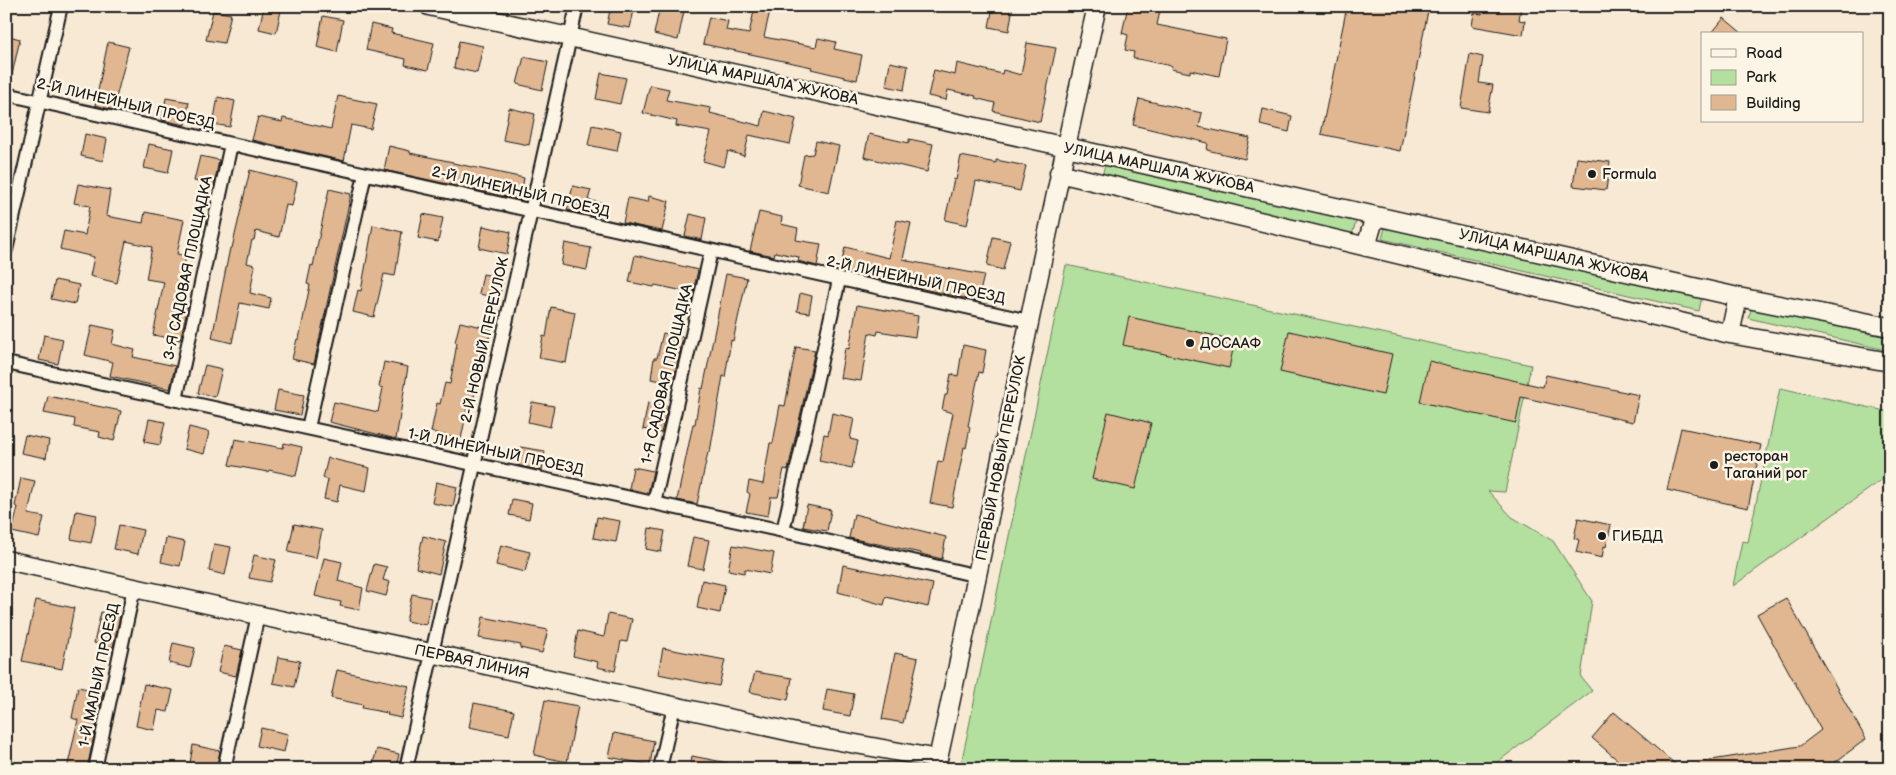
<svg xmlns="http://www.w3.org/2000/svg" width="1896" height="775" font-family="'Balsamiq Sans',sans-serif">
<style>
.green{fill:#b3e09e;stroke:#687e5d}
.building{fill:#e1b792;stroke:#1c1c1c}
.lines{fill:none;stroke-linecap:round;stroke-linejoin:round}
.street-casing{stroke:#1c1c1c;stroke-width:16}
.secondary-casing{stroke:#1c1c1c;stroke-width:21}
.street{stroke:#fcf5e5;stroke-width:12}
.secondary{stroke:#fcf5e5;stroke-width:18}
.poi-dot{fill:#1c1c1c;stroke:#fcf5e5;stroke-width:2}
.labels{text-anchor:middle;dominant-baseline:central;stroke-width:5;stroke-linejoin:round;paint-order:stroke}
.street-label{font-size:15px;fill:#1c1c1c;stroke:#fcf5e5}
.poi-label{font-size:15px;fill:#1c1c1c;stroke:#fcf5e5;text-anchor:start}
</style>
<rect width="100%" height="100%" fill="#f7e9d4"/>
<filter id="ink" filterUnits="userSpaceOnUse"><feTurbulence type="fractalNoise" baseFrequency=".02" numOctaves="2"/><feDisplacementMap in="SourceGraphic" scale="10" xChannelSelector="R" yChannelSelector="G"/><feConvolveMatrix kernelMatrix="1 2 1 2 8 2 1 2 1" color-interpolation-filters="sRGB"/></filter>
<g filter="url(#ink)">
<!-- green -->
<path class="green" d="M1105,163L1357,218L1352,235L1102,178Z
M1386,224L1702,296L1699,311L1382,239Z
M1066,265L1531,365L1505,492L1488,491L1512,517L1553,541L1592,601L1581,677L1592,691L1488,769H960Z
M1752,307L1890,338V351L1748,318Z
M1780,388L1890,412V474L1733,586L1742,541L1748,542Z"/>
<!-- building -->
<path class="building" d="M264,6H282L276,33L259,29Z
M611,6H635L630,28L607,24Z
M660,6H685L678,40L654,34Z
M755,6H771L764,37L816,47L818,38L836,42L834,49L862,55L857,80L811,69L812,67L703,44L709,17L728,21L726,30L749,34Z
M993,6H1013L1009,31L989,27Z
M1128,6H1161L1157,25L1226,39L1219,76L1190,70V73L1171,69L1172,66L1133,58L1134,52L1125,50L1128,35L1122,33Z
M1347,6H1429L1400,151L1321,134Z
M1483,6H1521L1519,20L1525,21L1523,35L1472,26L1474,13L1482,14Z
M213,11L231,14L224,43L206,40Z
M323,16L343,20L337,52L317,47Z
M1724,18L1743,34H1711Z
M371,24L392,29L391,33L434,43L428,70L405,65L406,59L366,50Z
M9,36L20,39L11,79H6V42H8Z
M459,41L483,46L477,73L454,68Z
M108,42L129,47L113,110L95,105Z
M1027,43L1056,48L1040,122L993,111L995,103L975,98L976,96L948,90L946,100L928,96L934,70L955,75L957,63L1002,74L1003,70L1021,75Z
M1470,54L1483,57L1479,83L1493,85L1488,112L1461,108Z
M524,57L548,62L542,90L517,84Z
M890,62L908,66L904,90L886,86Z
M601,73L626,78L620,104L596,99Z
M650,85L669,89L666,100L711,108L710,113L761,126L764,111L796,119L790,144L749,135L744,156L728,151L724,167L703,161L711,132L676,126L677,121L643,113Z
M338,96L377,104L371,129L351,125L344,161L252,140L258,117L282,122L283,118L331,129Z
M218,97L235,101L230,127L213,124Z
M166,98L189,102L185,125L162,120Z
M1139,99L1202,113L1199,127L1250,138L1245,159L1207,150L1208,143L1133,125Z
M509,108L535,114L529,145L503,140Z
M1263,109L1292,116L1289,132L1260,125Z
M592,125L621,131L617,151L588,145Z
M85,134L107,139L103,161L81,156Z
M869,134L909,143V139L933,144L927,172L864,157Z
M816,141L839,146L829,192L798,185L804,155L813,154Z
M149,144L173,149L168,173L144,168Z
M389,146L410,151V153L453,162V163L524,178L520,200L384,170Z
M200,156L219,160L214,186L194,181Z
M961,156L996,163V160L1026,166L1020,191L976,181L967,225L945,220L954,179L956,180Z
M1577,158L1610,162L1606,190L1573,186Z
M250,170L297,182L292,206L286,205L279,237L256,231L254,240H252L247,263L255,265L250,293L271,298L269,309L240,303L232,343L212,338L230,248H232Z
M78,184L110,190L106,216L143,223L145,212L184,220L177,254L186,256L177,305L188,307L180,340L153,335L164,282L146,279L152,247L126,241L117,283L90,276L94,257L60,249L64,231L85,235L90,206L74,203Z
M573,186L591,190L588,200L602,203L599,217L567,210Z
M329,189L351,194L314,364L292,359L297,339H299L310,285L307,284L311,265L313,266Z
M649,196L669,201L662,231L623,223L628,198L648,202Z
M759,212L782,217L781,224L798,228L796,240L821,244L817,266L798,261L799,257L775,252L774,256L750,251Z
M423,214L443,218L438,242L418,238Z
M690,214L706,218L702,240L685,236Z
M897,220L911,223L903,259L908,260V261L984,275L978,301L840,271L845,247L889,258Z
M373,225L402,232L395,276L384,274L374,317L353,312L358,290L361,291Z
M483,226L511,232L507,254L479,248Z
M993,237L1010,241L1003,270L987,266Z
M565,243L591,248L587,270L561,265Z
M635,255L698,270L693,293L655,285L654,287L629,282Z
M483,274L503,278L499,298L479,294Z
M726,274L747,278L733,341L731,340L725,377L723,376L710,452H708L697,504L677,500L693,424H695L701,388L703,389Z
M55,280L79,285L75,304L51,299Z
M800,293L812,296L809,313L797,311Z
M857,305L918,316L915,337L878,331L877,335L869,333L861,381L840,378L845,348L849,349Z
M551,307L575,312L566,363L539,358L543,336L546,337Z
M1129,317L1235,340L1229,368L1123,345Z
M460,322L491,329L479,384L477,383L472,406L468,405L461,439L431,432L437,403L440,404L445,383L450,384L457,343L455,342Z
M92,325L115,330L112,344L135,350L133,357L175,366L170,389L110,376L113,362L85,355Z
M1289,331L1392,354L1383,395L1280,372Z
M663,333L683,337L673,383L651,379L654,358H657Z
M44,335L63,339L58,364L39,360Z
M963,345L986,350L982,373L979,372L974,396L968,426L970,427L966,448L964,447L952,507L930,503L938,461L943,462L953,413L942,410L945,395H947L951,374L958,376Z
M796,347L815,350L788,470L784,469L778,497H771L768,516L746,512L750,494L747,492L749,481L763,484L770,443H773L780,405L785,406Z
M1429,361L1543,387L1546,375L1639,395L1633,422L1521,397L1516,423L1420,402Z
M384,362L408,367L396,439L329,422L334,402L378,412L383,388L379,387Z
M205,365L222,369L215,397L198,393Z
M278,390L304,395L300,415L274,410Z
M48,396L121,411L114,441L99,437L100,432L74,427L75,419L44,413Z
M532,402L554,406L550,427L528,422Z
M648,402L668,406L661,433L643,429Z
M1108,412L1151,423L1135,489L1092,479Z
M832,413L854,418L850,439L858,441L852,468L819,461L824,434L828,435Z
M149,419L165,422L160,445L144,442Z
M189,427L209,432L204,454L184,449Z
M1681,428L1761,445L1748,508L1667,490Z
M25,435L49,440L46,458L21,453Z
M235,439L283,448L284,443L302,447L296,476L269,470L268,472L229,465Z
M520,447L545,451L542,471L517,465Z
M328,458L370,468L366,491L340,485L337,502L324,499L328,480L323,478Z
M633,467L653,471L648,493L629,489Z
M21,478L35,481L28,514L44,517L39,538L12,532L18,507L15,506Z
M436,482L457,487L453,507L432,503Z
M512,499L532,503L529,519L509,515Z
M807,505L831,510L827,531L803,527Z
M76,511L97,515L91,543L71,539Z
M854,514L946,537L942,559L921,554V553L849,538Z
M597,517L620,521L616,542L593,538Z
M1578,518L1611,525L1606,547L1604,546L1602,558L1576,552L1579,540L1574,538Z
M294,524L322,530L316,558L288,552Z
M119,525L143,530L138,554L114,549Z
M649,528L665,531L661,552L646,549Z
M423,536L446,542L439,574L416,568Z
M693,537L709,540L703,569L687,566Z
M166,538L185,542L180,566L161,562Z
M214,544L231,547L225,575L209,571Z
M501,545L530,552L525,572L496,565Z
M733,545L774,553L770,574L745,569L744,573L728,570Z
M254,555L276,560L270,582L249,578Z
M324,558L342,562L338,581L363,588L359,610L340,606L341,602L315,596Z
M374,564L387,567L383,580L390,582L386,596L367,591Z
M843,565L933,584L928,607L886,597L884,605L838,592Z
M702,580L725,585L720,613L697,608Z
M412,594L431,598L426,625L406,621Z
M1786,598L1866,739L1826,769H1699V762L1800,746L1821,730L1757,614Z
M36,600L74,608L62,669L22,661Z
M101,612L120,616L113,647L94,643Z
M608,614L632,619L627,642L621,641L615,671L597,667L598,662L573,656L578,631L604,637Z
M483,617L548,630L542,653L520,648L521,645L479,638Z
M173,643L195,648L190,668L169,663Z
M224,646L242,650L236,676L218,672Z
M663,648L725,660L719,686L658,674Z
M895,653L918,658L903,723L882,719Z
M278,657L300,661L294,687L273,683Z
M337,670L409,686L401,718L387,715L388,713L362,708L363,705L331,698Z
M755,672L792,678L788,700L750,692Z
M144,684L173,690L168,712L158,710L154,730L136,726Z
M78,687L103,692L87,769H67L78,720L72,718Z
M827,689L854,694L850,716L823,711Z
M545,700L578,706L567,762L534,755Z
M474,703L514,711L509,735L469,727Z
M1614,712L1681,769H1628L1592,738Z
M261,728L288,734L284,752L257,746Z
M614,733L654,741L650,765L609,757Z
M193,745L220,751L216,769H189Z
M377,749L399,754L396,769L372,767Z
M692,756L728,763L727,769H690Z"/>
<g class="lines">
<!-- street casing -->
<g class="street-casing">
<path id="street" d="M6,94L1029,321
M6,250L61,6
M6,363L783,531L978,576
M176,400L231,144
M308,428L365,174
M654,503L711,251
M783,531L839,280
M95,769L134,588
M224,769L258,615
M406,769L577,6
M660,769L674,706"/>
</g>
<!-- secondary casing -->
<g class="secondary-casing">
<path id="secondary" d="M429,6L1107,156L1738,297L1890,327
M1059,173L1730,334L1890,362
M1366,247L1375,216
M1730,334L1738,297
M6,560L801,734L938,759C993,508 1040,256 1097,6"/>
</g>
<!-- street -->
<use href="#street" class="street"/>
<!-- secondary -->
<use href="#secondary" class="secondary"/>
</g>
</g>
<!-- markers -->
<g class="poi-dot">
<circle cx="1592" cy="174" r="5"/>
<circle cx="1190" cy="343" r="5"/>
<circle cx="1714" cy="465" r="5"/>
<circle cx="1602" cy="536" r="5"/>
</g>
<g class="labels">
<!-- street labels -->
<g class="street-label">
<text transform="translate(763 80) rotate(12)">УЛИЦА МАРШАЛА ЖУКОВА</text>
<text transform="translate(126 104) rotate(13)">2-Й ЛИНЕЙНЫЙ ПРОЕЗД</text>
<text transform="translate(1159 168) rotate(12)">УЛИЦА МАРШАЛА ЖУКОВА</text>
<text transform="translate(521 192) rotate(13)">2-Й ЛИНЕЙНЫЙ ПРОЕЗД</text>
<text transform="translate(1554 256) rotate(13)">УЛИЦА МАРШАЛА ЖУКОВА</text>
<text transform="translate(188 268) rotate(-78)">3-Я САДОВАЯ ПЛОЩАДКА</text>
<text transform="translate(916 280) rotate(12)">2-Й ЛИНЕЙНЫЙ ПРОЕЗД</text>
<text transform="translate(485 340) rotate(-77)">2-Й НОВЫЙ ПЕРЕУЛОК</text>
<text transform="translate(667 374) rotate(-77)">1-Я САДОВАЯ ПЛОЩАДКА</text>
<text transform="translate(496 452) rotate(12)">1-Й ЛИНЕЙНЫЙ ПРОЕЗД</text>
<text transform="translate(1001 458) rotate(-79)">ПЕРВЫЙ НОВЫЙ ПЕРЕУЛОК</text>
<text transform="translate(472 662) rotate(12)">ПЕРВАЯ ЛИНИЯ</text>
<text transform="translate(99 675) rotate(-78)">1-Й МАЛЫЙ ПРОЕЗД</text>
</g>
<!-- poi labels -->
<g class="poi-label">
<text x="1602" y="174">Formula</text>
<text x="1200" y="343">ДОСААФ</text>
<text x="1724" y="456">ресторан<tspan x="1724" dy="17">Таганий рог</tspan></text>
<text x="1612" y="536">ГИБДД</text>
</g>
</g>
<!-- margin -->
<rect width="1896" height="775" fill="none" stroke="#fcf5e5" stroke-width="25"/>
<rect x="12" y="12" width="1871" height="750" fill="none" stroke="#1c1c1c" stroke-width="2" filter="url(#ink)"/>
<!-- legend -->
<rect x="1701" y="32" width="162" height="90" fill="#fcf5e5" stroke="#a29e95"/>
<rect x="1711" y="49" width="25" height="8" fill="#fcf5e5" stroke="#a29e95"/>
<text x="1746" y="58" font-size="15" fill="#1c1c1c">Road</text>
<rect x="1711" y="70" width="25" height="15" fill="#b3e09e" stroke="#a29e95"/>
<text x="1746" y="82" font-size="15" fill="#1c1c1c">Park</text>
<rect x="1711" y="95" width="25" height="15" fill="#e1b792" stroke="#a29e95"/>
<text x="1746" y="108" font-size="15" fill="#1c1c1c">Building</text>
</svg>
